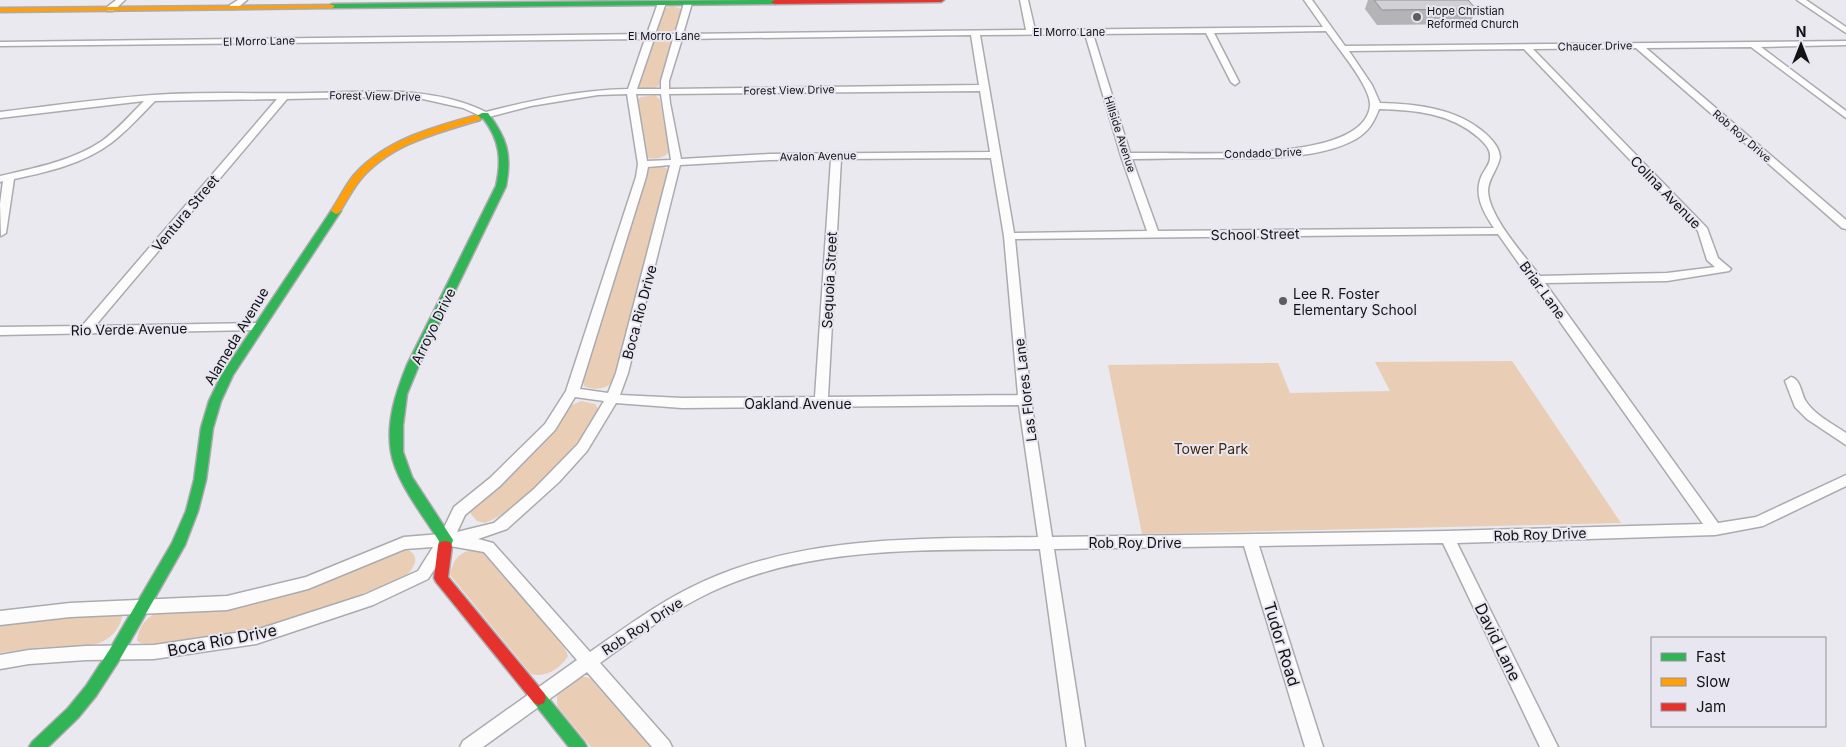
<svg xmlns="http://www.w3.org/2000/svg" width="1846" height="747" font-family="Inter,sans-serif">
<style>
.green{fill:#e9cdb5}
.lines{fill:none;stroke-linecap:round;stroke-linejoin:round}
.street-casing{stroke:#ababaf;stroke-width:3}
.fast-casing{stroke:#ababaf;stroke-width:3}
.slow-casing{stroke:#ababaf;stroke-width:3}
.jam-casing{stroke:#ababaf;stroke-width:3}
.street{fill:#fcfcfd;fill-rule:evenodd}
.fast{fill:#30b455;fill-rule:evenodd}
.slow{fill:#ff9f0a;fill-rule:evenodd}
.jam{fill:#e5322d;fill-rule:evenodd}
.wall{fill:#b4b3b6}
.building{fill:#d1d0d4;stroke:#929294}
.poi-dot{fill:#5e5e62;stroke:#e8e7f1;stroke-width:2}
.labels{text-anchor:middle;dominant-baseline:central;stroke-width:4;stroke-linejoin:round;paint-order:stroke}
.far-poi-label{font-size:11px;fill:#131316;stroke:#e8e7f1;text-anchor:start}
.far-street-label{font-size:11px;fill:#131316;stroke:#e8e7f1}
.street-label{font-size:14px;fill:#131316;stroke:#e8e7f1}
.poi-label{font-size:14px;fill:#131316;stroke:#e8e7f1;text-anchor:start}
.park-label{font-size:14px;fill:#41270a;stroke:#e8e7f1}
.near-street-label{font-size:16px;fill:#131316;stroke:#e8e7f1}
</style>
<rect width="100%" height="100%" fill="#eae9ef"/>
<!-- green -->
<path class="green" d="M672,6L682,9L676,29L669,33L657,32L656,31L663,9Z
M657,39H668L672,43L659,85L654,89H640L637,84L653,40Z
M655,95L660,100L669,152C663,159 653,160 645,157L637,101L641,97Z
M662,166L669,170L665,195L612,382C606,390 593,390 584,386L583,378L646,169Z
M1512,361L1621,523L1142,534L1108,365L1278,363L1290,393L1390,391L1375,362Z
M581,401L595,404L598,408L597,415C578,446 519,511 485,523L477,521L471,514V508L570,406Z
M406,549C420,555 416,565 408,574C334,608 256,635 174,643C162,644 148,648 137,641C138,629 144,620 154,614L234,604L397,550Z
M475,550L482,551L489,556L565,649L568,656C560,669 546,678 531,674L450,575C453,560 459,551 475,550Z
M122,615C122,626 112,637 102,642C87,648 64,646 47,647C31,648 16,651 0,653V623L30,618Z
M580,677H587L594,680L652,747H591L558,707C553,690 567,682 580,677Z"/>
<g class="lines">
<!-- street casing -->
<g class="street-casing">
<path id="street" d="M116,0H125L113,11H107V7Z
M238,0H247L236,9H230V5Z
M1020,0H1028L1035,30L1323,27L1304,0H1312L1345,46L1846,41V45L1761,47L1846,111V118L1751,47L1646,48L1846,220V229L1842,228L1636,48L1533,49L1707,228L1718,258L1731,269L1729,271L1667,281L1545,283L1718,523L1756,517L1846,475V486L1763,526L1715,535L1457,543L1558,747H1540L1443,543L1259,546L1323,747H1305L1244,546L1054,549L1085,747H1067L1040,549C930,551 813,544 711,592C671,611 636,637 600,663L669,741L672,747H652L587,672L483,747H460L463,741L577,660L484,552L450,546L428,579L373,605L256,644L154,659L86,660L29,664L0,669V655L29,650L86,646L154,645L256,630L364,595L418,571L433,547L405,549L308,589L227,610L70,617L0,625V611L70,603L227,596L306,577L404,537L441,534L454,507L490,478L545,424L566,391L636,177L638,164L627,94L598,95L531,106L485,118L463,108L423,99L377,97L287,99L95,326L257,323L261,324L263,327L261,330L0,335V327L82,326L277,99L155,101C141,115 127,131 111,143C83,164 47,172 14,179L6,233L1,236L0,204L3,181L0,182V176C35,168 72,161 102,141C117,130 130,115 144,101L0,118V112C57,105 113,97 170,94C217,92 264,94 311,93C370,92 431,85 486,112C533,100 579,90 628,89L645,39L0,46V42L647,34L658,3L662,1L666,3L655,34H675L684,3L688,1L692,3L683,34L1026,30ZM1326,31C1337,47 1372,88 1370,106C1364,164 1193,152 1149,153H1130L1093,34L1206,33L1231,82L1235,85L1239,82L1214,33ZM1085,34L1121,156L1147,231L1014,233L980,35ZM971,35L979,85L669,89V81L682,39ZM654,39H673L661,81V89H637ZM1524,49L1698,231L1707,260L1715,267L1667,273L1540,276C1524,255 1488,216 1488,190C1489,177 1498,169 1500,157C1499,147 1493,141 1486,134C1457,108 1417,104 1380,103L1372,85L1349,51ZM980,91L990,152L769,154L681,159L670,103L669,94ZM636,94H661L671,160L647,161ZM1379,109C1415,110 1451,113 1479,138C1485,144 1491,149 1490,158C1490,164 1485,169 1482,175C1473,194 1483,212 1494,228L1158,231L1132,159C1158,159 1183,158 1209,158C1253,158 1317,161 1356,139C1369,131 1374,122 1379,109ZM991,158L1004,236L1018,395L828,397L841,159ZM831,159L815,397L682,398L620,395L628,373L680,165L769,160ZM670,165L616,373L608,393L580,389L646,177L648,167ZM1498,234L1703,524L1447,531L1052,537L1031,400L1015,239ZM575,397L604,401L578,444L534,489L494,523L457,532L465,515L500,486L555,430ZM616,403L682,408L1019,405L1038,537C925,539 808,534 702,582C662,600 626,627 590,652L493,543L478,539L507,529L559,482L587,451Z
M1797,0H1806L1846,27V33Z
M1791,377C1800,379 1801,392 1805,400C1813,414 1833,424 1846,433V445L1807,419L1795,407L1785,381Z"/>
</g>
<!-- fast casing -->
<g class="fast-casing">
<path id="fast" d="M763,0H775L779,2L775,4L332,8L328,6L332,4Z
M482,113H488C507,139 512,154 506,186L419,365L407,394L403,425V452L412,477L453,540L450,550L445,551L440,550L438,546L439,541C423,515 396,482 391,452C386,422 396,392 407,365L496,186C502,160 500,140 483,118L477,121L473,118Z
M336,208L341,211L233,375L221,401L213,428L206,480L198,511L185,545L120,659L96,696L78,718L48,747H29L32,742L68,708L86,686L110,649L172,543L186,511L194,480L201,428L209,401L222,374L331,211Z
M539,691L544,693L584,742L587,747H569L534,703L532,698L534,693Z"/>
</g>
<!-- slow casing -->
<g class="slow-casing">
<path id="slow" d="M334,5V7L332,8L0,12V8Z
M477,115L481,118L480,120C437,133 390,144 360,180C352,190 346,202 339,213L336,214L331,211C339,199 345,186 354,175C385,140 433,127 477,115Z"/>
</g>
<!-- jam casing -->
<g class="jam-casing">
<path id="jam" d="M944,0L941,2L775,4L771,2L775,0Z
M445,541L450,542L452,546L448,577L544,693L546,698L544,703L539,705L534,703L436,582L434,578L438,546L440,542Z"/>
</g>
<!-- street -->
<use href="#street" class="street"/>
<!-- fast -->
<use href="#fast" class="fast"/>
<!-- slow -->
<use href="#slow" class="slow"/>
<!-- jam -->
<use href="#jam" class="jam"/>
</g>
<!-- wall -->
<path class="wall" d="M1368,0H1468L1476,9L1470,24L1377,25L1365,9Z"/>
<!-- building -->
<path class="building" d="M1374,0H1468L1476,9L1382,10Z"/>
<!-- markers -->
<g class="poi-dot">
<circle cx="1417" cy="17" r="5"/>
<circle cx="1283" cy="301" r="5"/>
</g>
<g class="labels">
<!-- far-poi labels -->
<g class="far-poi-label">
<text x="1427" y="11">Hope Christian<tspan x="1427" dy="13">Reformed Church</tspan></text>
</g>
<!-- far-street labels -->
<g class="far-street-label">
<text x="1069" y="32">El Morro Lane</text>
<text x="664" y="36">El Morro Lane</text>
<text transform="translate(259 41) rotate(-1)">El Morro Lane</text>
<text transform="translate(1595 46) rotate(-1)">Chaucer Drive</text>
<text transform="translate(789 90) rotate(-1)">Forest View Drive</text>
<text transform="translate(375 96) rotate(1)">Forest View Drive</text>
<text transform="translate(1120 134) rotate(72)">Hillside Avenue</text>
<text transform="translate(1742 136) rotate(41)">Rob Roy Drive</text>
<text transform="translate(1263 153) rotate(-2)">Condado Drive</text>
<text transform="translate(818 156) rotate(-1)">Avalon Avenue</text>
</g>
<!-- street labels -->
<g class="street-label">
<text transform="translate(1666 192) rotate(46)">Colina Avenue</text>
<text transform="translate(185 213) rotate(-50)">Ventura Street</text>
<text transform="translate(1255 234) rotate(-1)">School Street</text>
<text transform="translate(829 280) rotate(-87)">Sequoia Street</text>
<text transform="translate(1543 290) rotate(54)">Briar Lane</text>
<text transform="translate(639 312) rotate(-75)">Boca Rio Drive</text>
<text transform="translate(433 326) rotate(-64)">Arroyo Drive</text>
<text transform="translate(129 329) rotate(-1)">Rio Verde Avenue</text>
<text transform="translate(236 336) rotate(-59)">Alameda Avenue</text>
<text transform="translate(1025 390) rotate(-97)">Las Flores Lane</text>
<text x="798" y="403">Oakland Avenue</text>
<text transform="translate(1540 534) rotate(-2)">Rob Roy Drive</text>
<text x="1135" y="542">Rob Roy Drive</text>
<text transform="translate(642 626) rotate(-33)">Rob Roy Drive</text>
</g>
<!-- poi labels -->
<g class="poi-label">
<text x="1293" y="293">Lee R. Foster<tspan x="1293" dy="16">Elementary School</tspan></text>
</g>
<!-- park labels -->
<g class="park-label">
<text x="1211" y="448">Tower Park</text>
</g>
<!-- near-street labels -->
<g class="near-street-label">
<text transform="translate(222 640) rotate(-11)">Boca Rio Drive</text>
<text transform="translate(1498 642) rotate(64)">David Lane</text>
<text transform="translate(1282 644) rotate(73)">Tudor Road</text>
</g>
</g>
<!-- legend -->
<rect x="1651" y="637" width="175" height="90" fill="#e8e7f1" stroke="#939299"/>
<rect x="1661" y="653" width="25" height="8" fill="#30b455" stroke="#939299"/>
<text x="1696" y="662" font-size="15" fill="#131316">Fast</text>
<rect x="1661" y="678" width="25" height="8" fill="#ff9f0a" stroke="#939299"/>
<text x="1696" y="687" font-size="15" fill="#131316">Slow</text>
<rect x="1661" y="703" width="25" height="8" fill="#e5322d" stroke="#939299"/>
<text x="1696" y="712" font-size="15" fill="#131316">Jam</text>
<!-- north arrow -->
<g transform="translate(1801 45)" stroke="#e8e7f1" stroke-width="4" paint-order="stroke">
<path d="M0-4L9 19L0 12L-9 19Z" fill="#131316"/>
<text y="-8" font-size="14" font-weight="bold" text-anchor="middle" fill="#131316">N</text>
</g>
</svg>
